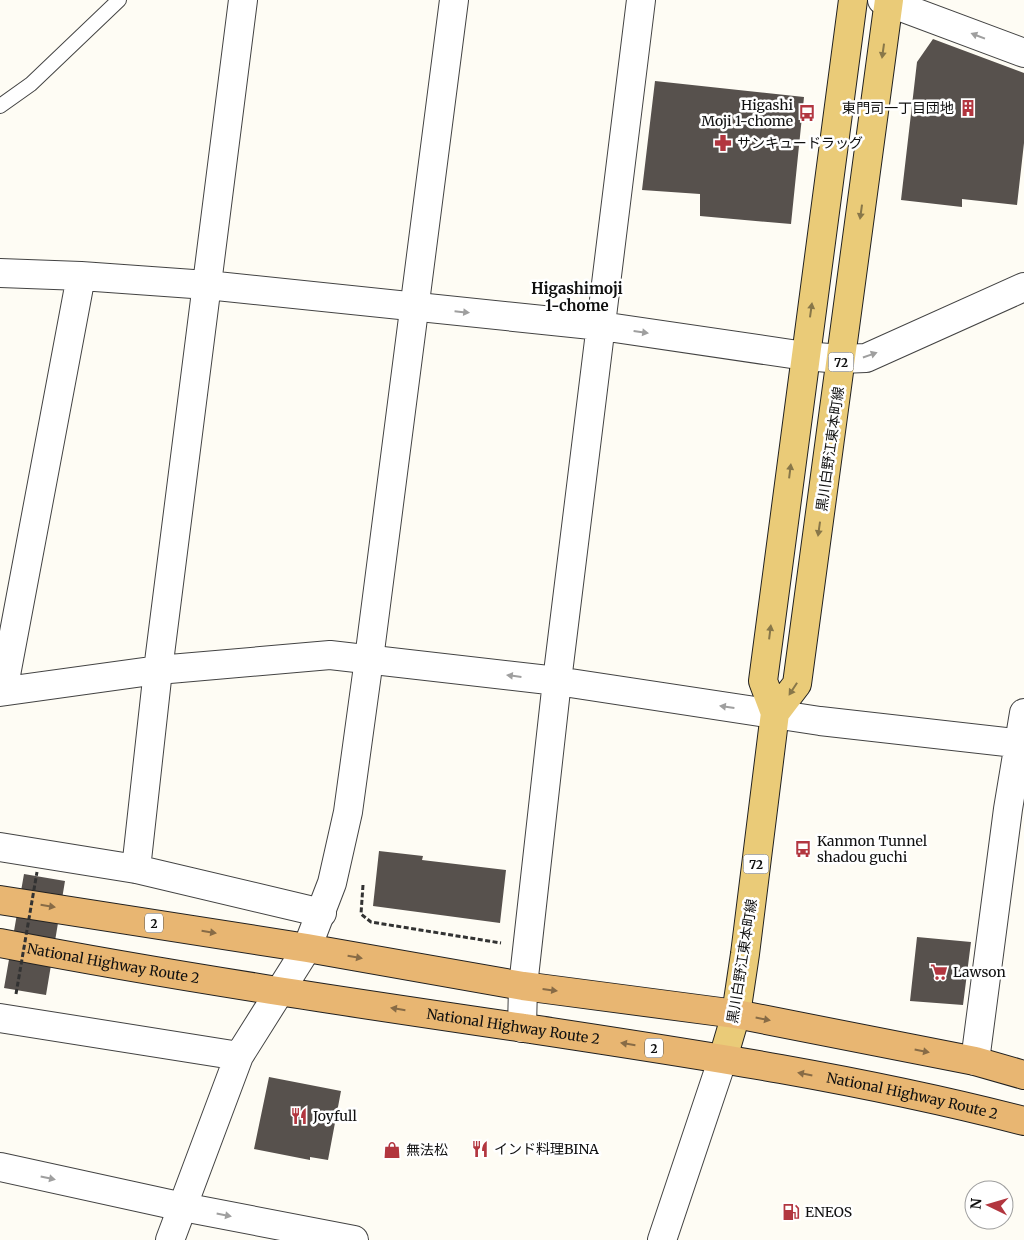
<svg xmlns="http://www.w3.org/2000/svg" width="1024" height="1240" font-family="Merriweather,'Noto Sans JP',serif">
<style>
.building{fill:#57514d}
.lines{fill:none;stroke-linecap:round;stroke-linejoin:round}
.service-casing{stroke:#434343;stroke-width:16}
.minor-casing{stroke:#434343;stroke-width:30}
.tertiary-casing{stroke:#434343;stroke-width:30}
.primary-casing{stroke:#212121;stroke-width:30}
.trunk-casing{stroke:#212121;stroke-width:30}
.path{stroke:#323232;stroke-width:3;stroke-dasharray:5 2.5;stroke-linecap:butt}
.service{stroke:#fff;stroke-width:14}
.minor{stroke:#fff;stroke-width:28}
.tertiary{stroke:#fff;stroke-width:28}
.primary{stroke:#eacb78;stroke-width:28}
.trunk{stroke:#e8b672;stroke-width:28}
.path-bridge{stroke:#323232;stroke-width:3;stroke-dasharray:5 2.5;stroke-linecap:butt}
.oneway{fill:#9f9f9f}
.oneway2{fill:#887749}
.oneway3{fill:#876b46}
.labels{text-anchor:middle;dominant-baseline:central;stroke-width:5;stroke-linejoin:round;paint-order:stroke}
.shield{fill:#fff;stroke:#585858;stroke-width:1}
.shield-label{font-size:12px;font-weight:bold;fill:#101010}
.poi-label{font-size:14px;fill:#101010;stroke:#fff;text-anchor:start}
.street-label{font-size:14px;fill:#101010;stroke:#fff}
.neighbourhood-label{font-size:15px;font-weight:bold;fill:#101010;stroke:#fff}
</style>
<rect width="100%" height="100%" fill="#fefcf4"/>
<!-- building -->
<path class="building" d="M933,39L1024,73V143L1017,205L962,199V207L901,200L917,62Z
M655,81L804,97L791,224L700,216V194L642,190Z
M379,851L423,856L422,860L506,870L500,923L373,906Z
M24,874L65,881L46,995L4,988Z
M917,937L971,942L963,1005L910,1001Z
M269,1077L341,1091L328,1160L310,1157V1160L254,1149Z"/>
<g class="lines">
<!-- service casing -->
<g class="service-casing">
<path id="service" d="M0,106L31,84L119,0"/>
</g>
<!-- minor casing -->
<g class="minor-casing">
<path id="minor" d="M882,0L1024,53
M0,273L81,276L207,285L601,326L805,356L841,359L866,358L1024,287
M3,691L81,276
M0,692L158,670L330,655L557,681L820,721L1024,744
M0,847L136,869L322,913
M136,869L158,670L243,0
M522,1028L523,986L557,681L641,0
M975,1061L1008,809L1024,713
M0,1167L183,1207L354,1240"/>
</g>
<!-- tertiary casing -->
<g class="tertiary-casing">
<path id="tertiary" d="M0,1018L239,1056
M170,1240L239,1056L307,948L332,883L348,812L369,659L454,0
M662,1240L723,1058"/>
</g>
<!-- primary casing -->
<g class="primary-casing">
<path id="primary" d="M775,713L797,684L889,0
M723,1058L736,1014L745,954L775,713L763,681L853,0"/>
</g>
<!-- trunk casing -->
<g class="trunk-casing">
<g id="trunk">
<path d="M0,900L307,948L523,986L736,1014L975,1061L1024,1075"/>
<path id="s1" d="M0,943C176,977 354,1003 531,1029C696,1054 862,1079 1024,1121"/>
</g>
</g>
<!-- path -->
<path class="path" d="M363,885L361,914L371,922L501,943"/>
<!-- service -->
<use href="#service" class="service"/>
<!-- minor -->
<use href="#minor" class="minor"/>
<!-- tertiary -->
<use href="#tertiary" class="tertiary"/>
<!-- primary -->
<use href="#primary" class="primary"/>
<!-- trunk -->
<use href="#trunk" class="trunk"/>
<!-- path-bridge -->
<path class="path-bridge" d="M16,994L37,872"/>
</g>
<!-- one-way arrows -->
<defs><path id="oneway-solid" d="M-6-.8H1V-3.2L6.5 0L1 3.2V.8H-6Z" transform="scale(1.25)"/></defs>
<g class="oneway">
<use href="#oneway-solid" transform="translate(978 36) rotate(-159)"/>
<use href="#oneway-solid" transform="translate(462 312) rotate(6)"/>
<use href="#oneway-solid" transform="translate(641 332) rotate(8)"/>
<use href="#oneway-solid" transform="translate(870 355) rotate(-19)"/>
<use href="#oneway-solid" transform="translate(514 676) rotate(-173)"/>
<use href="#oneway-solid" transform="translate(727 707) rotate(-172)"/>
<use href="#oneway-solid" transform="translate(48 1178) rotate(12)"/>
<use href="#oneway-solid" transform="translate(224 1215) rotate(11)"/>
</g>
<g class="oneway2">
<use href="#oneway-solid" transform="translate(883 51) rotate(98)"/>
<use href="#oneway-solid" transform="translate(861 212) rotate(98)"/>
<use href="#oneway-solid" transform="translate(811 310) rotate(-82)"/>
<use href="#oneway-solid" transform="translate(790 471) rotate(-83)"/>
<use href="#oneway-solid" transform="translate(819 529) rotate(98)"/>
<use href="#oneway-solid" transform="translate(770 632) rotate(-83)"/>
<use href="#oneway-solid" transform="translate(793 689) rotate(123)"/>
</g>
<g class="oneway3">
<use href="#oneway-solid" transform="translate(48 906) rotate(9)"/>
<use href="#oneway-solid" transform="translate(209 932) rotate(9)"/>
<use href="#oneway-solid" transform="translate(355 957) rotate(10)"/>
<use href="#oneway-solid" transform="translate(550 990) rotate(7)"/>
<use href="#oneway-solid" transform="translate(398 1009) rotate(-171)"/>
<use href="#oneway-solid" transform="translate(763 1019) rotate(11)"/>
<use href="#oneway-solid" transform="translate(628 1044) rotate(-171)"/>
<use href="#oneway-solid" transform="translate(922 1051) rotate(11)"/>
<use href="#oneway-solid" transform="translate(805 1074) rotate(-169)"/>
</g>
<!-- icons -->
<defs>
<g id="building-bare" transform="scale(1.35)"><path d="M-4-6H4V6H1V3H-1V6H-4ZM-2.5-4.3h1.7v1.8h-1.7ZM.8-4.3h1.7v1.8H.8ZM-2.5-1h1.7V.8h-1.7ZM.8-1h1.7V.8H.8Z" fill="#b2363f" stroke="#fff" stroke-width="2.5" paint-order="stroke"/></g>
<g id="bus-bare" transform="scale(1.35)"><path d="M-5-6H5V4H4V6H2V4H-2V6H-4V4H-5ZM-3.5-4V0h7V-4ZM-3.5 1.2v1.5H-2V1.2ZM2 1.2v1.5H3.5V1.2Z" fill="#b2363f" stroke="#fff" stroke-width="2.5" paint-order="stroke"/></g>
<g id="pharmacy-bare" transform="scale(1.35)"><path d="M-2-6h4v4h4v4h-4v4h-4v-4h-4v-4h4Z" fill="#b2363f" stroke="#fff" stroke-width="2.5" paint-order="stroke"/></g>
<g id="supermarket-bare" transform="scale(1.35)"><path d="M-6-5.5h2.5l.6 2H6L4.5 2H-2.5L-4.4-4H-6ZM-1.5 3.2a1.3 1.3 0 1 0 .1 0ZM3 3.2a1.3 1.3 0 1 0 .1 0Z" fill="#b2363f" stroke="#fff" stroke-width="2.5" paint-order="stroke"/></g>
<g id="restaurant-bare" transform="scale(1.35)"><path d="M-5-6h1v4h1v-4h1v4h1v-4h1v5L-1.5 .5V6h-2V.5L-5-1ZM5-6V6H3V1.5H1.5Q1.5-4 5-6Z" fill="#b2363f" stroke="#fff" stroke-width="2.5" paint-order="stroke"/></g>
<g id="shop-bare" transform="scale(1.35)"><path d="M-5-2.5h2.3a2.7 3.5 0 0 1 5.4 0H5L5.5 6h-11ZM-1.5-2.5h3a1.5 2.3 0 0 0-3 0Z" fill="#b2363f" stroke="#fff" stroke-width="2.5" paint-order="stroke"/></g>
<g id="fuel-bare" transform="scale(1.35)"><path d="M-5.5-6h7V0h2V4h1.3V-2.5L3-4.5l.8-.8L6-3V5H2.5V1h-1V6h-7ZM-4.2-4.7v3.2H.2V-4.7Z" fill="#b2363f" stroke="#fff" stroke-width="2.5" paint-order="stroke"/></g>
</defs>
<g fill-rule="evenodd">
<use href="#building-bare" x="968" y="108"/>
<use href="#bus-bare" x="807" y="113"/>
<use href="#pharmacy-bare" x="723" y="143"/>
<use href="#bus-bare" x="803" y="849"/>
<use href="#supermarket-bare" x="939" y="972"/>
<use href="#restaurant-bare" x="299" y="1116"/>
<use href="#restaurant-bare" x="480" y="1149"/>
<use href="#shop-bare" x="392" y="1150"/>
<use href="#fuel-bare" x="791" y="1212"/>
</g>
<g class="labels">
<!-- shield labels -->
<g class="shield">
<rect x="828.5" y="352.5" width="25" height="19" rx="4"/>
<rect x="743.5" y="854.5" width="25" height="19" rx="4"/>
<rect x="145" y="913.5" width="18" height="19" rx="4"/>
<rect x="645" y="1038.5" width="18" height="19" rx="4"/>
</g>
<g class="shield-label">
<text x="841" y="362">72</text>
<text x="756" y="864">72</text>
<text x="154" y="923">2</text>
<text x="654" y="1048">2</text>
</g>
<!-- poi labels -->
<g class="poi-label">
<text x="793" y="105" text-anchor="end">Higashi<tspan x="793" dy="16">Moji 1-chome</tspan></text>
<text x="954" y="108" text-anchor="end">東門司一丁目団地</text>
<text x="737" y="143">サンキュードラッグ</text>
<text x="817" y="841">Kanmon Tunnel<tspan x="817" dy="16">shadou guchi</tspan></text>
<text x="953" y="972">Lawson</text>
<text x="313" y="1116">Joyfull</text>
<text x="494" y="1149">インド料理BINA</text>
<text x="406" y="1150">無法松</text>
<text x="805" y="1212">ENEOS</text>
</g>
<!-- street labels -->
<g class="street-label">
<text transform="translate(830 449) rotate(-82)">黒川白野江東本町線</text>
<text transform="translate(742 961) rotate(-81)">黒川白野江東本町線</text>
<text stroke="none"><textPath href="#s1" startOffset="115">National Highway Route 2</textPath></text>
<text stroke="none"><textPath href="#s1" startOffset="520">National Highway Route 2</textPath></text>
<text stroke="none"><textPath href="#s1" startOffset="925">National Highway Route 2</textPath></text>
</g>
<!-- neighbourhood labels -->
<g class="neighbourhood-label">
<text x="577" y="288">Higashimoji<tspan x="577" dy="17">1-chome</tspan></text>
</g>
</g>
<!-- north arrow -->
<g transform="translate(989 1205) rotate(275)"><circle r="24" fill="#ffffff" stroke="#9f9f9f"/>
<path d="M0-4L9 19L0 12L-9 19Z" fill="#b2363f"/>
<text y="-8" font-size="14" font-weight="bold" text-anchor="middle" fill="#101010">N</text>
</g>
</svg>
